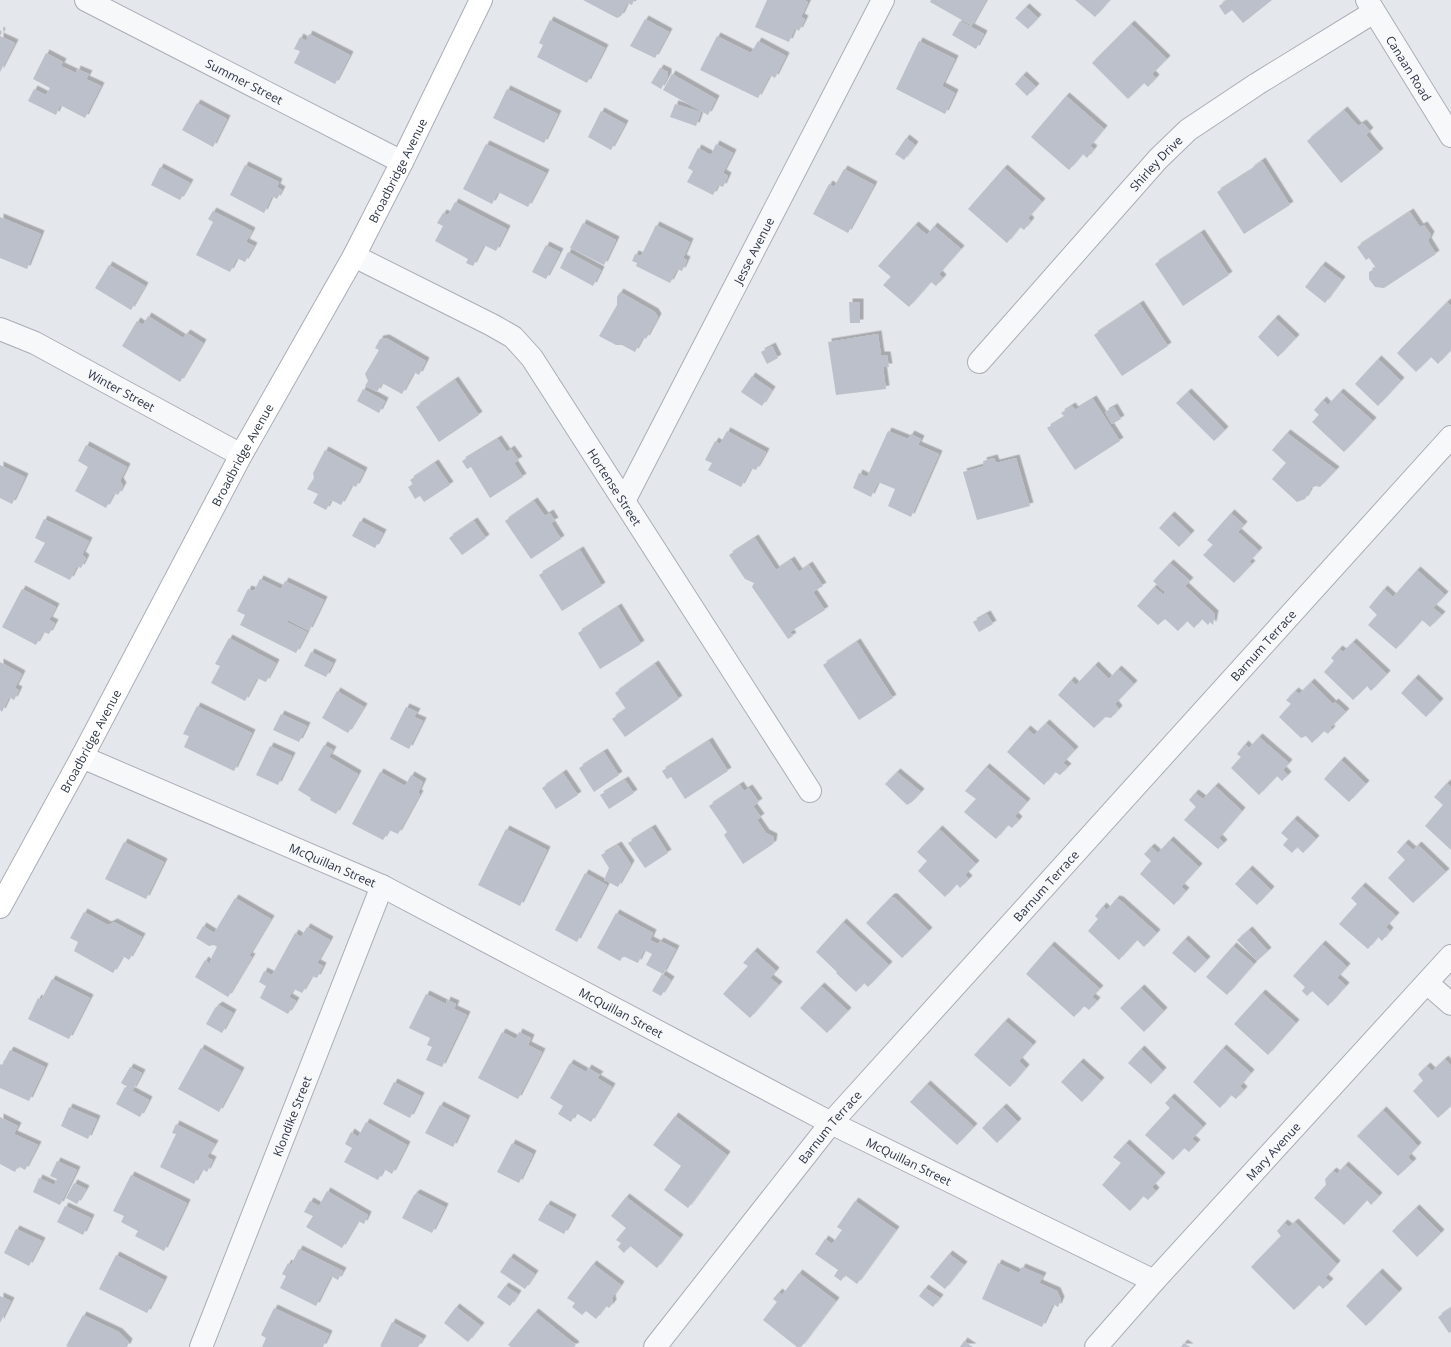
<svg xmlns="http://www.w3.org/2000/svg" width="1451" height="1347" font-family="'Open Sans',sans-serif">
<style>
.building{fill:#bbc0ca;filter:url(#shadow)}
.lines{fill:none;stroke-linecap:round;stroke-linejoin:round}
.minor-casing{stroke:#a9aeb7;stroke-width:24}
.secondary-casing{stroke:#a9aeb7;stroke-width:24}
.minor{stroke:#f7f8fa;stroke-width:22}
.secondary{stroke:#fff;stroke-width:22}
.labels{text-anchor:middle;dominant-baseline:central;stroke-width:3;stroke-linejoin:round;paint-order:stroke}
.street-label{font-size:12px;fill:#2b3445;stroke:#f4f6f9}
</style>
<defs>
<filter id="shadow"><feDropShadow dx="3.5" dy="-3.5" stdDeviation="0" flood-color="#0004"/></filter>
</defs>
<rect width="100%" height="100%" fill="#e4e7ec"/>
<!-- building -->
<path class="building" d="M583,0H634L632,5L627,3L621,16L617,18Z
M767,0H804L808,2L801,17L805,19L799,31L795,28L789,42L755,27Z
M931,0H986L971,27L984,34L976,49L952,35L960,21L970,26L969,24L930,2Z
M1075,0H1110L1095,17Z
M1227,0H1272L1243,23L1232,10L1225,15L1219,6Z
M1026,7L1038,18L1028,29L1015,18Z
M645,19L669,32L655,58L630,46Z
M550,20L605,48L587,83L537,57L543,45L539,43Z
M1131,24L1167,59L1152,74L1156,78L1148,87L1144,83L1128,99L1092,63Z
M0,30L2,32L0,36L15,43L0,72Z
M309,34L350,55L335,84L294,63L300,51L294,49L300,37L306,41Z
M717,36L751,53L758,41L786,56L775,78L770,75L758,98L700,70Z
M919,41L955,59L942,86L955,93L945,114L896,89Z
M46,53L63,62L61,66L76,73L77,69L89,74L86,79L101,86L85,118L60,105L56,115L28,101L34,89L46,95L50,88L33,79Z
M660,68L668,72V76L661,89L651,83Z
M672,74L716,99L708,115L663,90Z
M1023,75L1036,87L1027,96L1015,84Z
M507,89L558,114L544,143L493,118Z
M1066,96L1104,129L1090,146L1094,149L1087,158L1083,154L1069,170L1031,137Z
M197,103L227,119L213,147L182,130Z
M675,104L701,112L696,126L670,117Z
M1344,110L1358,126L1363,123L1370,131L1366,135L1380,152L1341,183L1307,141Z
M601,111L625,124L611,150L588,137Z
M906,138L915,145L904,160L895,154Z
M486,144L546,173L528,207L498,192L492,204L463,189Z
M716,144L733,153L723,173L728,176L723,187L718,185L713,195L687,182L693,171L688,168L698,148L711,155Z
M1262,161L1290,205L1244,234L1217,192L1250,171L1251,169Z
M245,165L279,182L277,187L282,190L277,199L272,196L264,213L230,195Z
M160,167L190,183L180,200L151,185Z
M1004,168L1042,202L1028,218L1031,221L1024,230L1020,227L1007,243L968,209Z
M844,169L874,185L848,233L813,214L829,184L834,187Z
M455,202L507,229L496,251L484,245L473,266L466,263L468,259L435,241L443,226L437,223L443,213L448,215Z
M213,211L252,231L246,242L254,246L245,262L237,258L230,272L196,255L213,222L208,219Z
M1410,212L1420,227L1424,225L1431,235L1428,241L1436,254L1384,288L1375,287L1369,279V272L1376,268L1369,258L1366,260L1357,247Z
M0,217L41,234L27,269L0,258Z
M583,223L616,240L604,265L570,248Z
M656,225L690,242L683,258L687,260L682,271L677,269L670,283L636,266L637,263L632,261L635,254L641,256Z
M915,225L927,235L934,226L961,249L939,274L943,278L936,286L931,282L909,307L883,285L891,277L878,266Z
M1201,233L1229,275L1183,306L1155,264Z
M546,245L560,252L546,279L532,272Z
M568,252L601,270L593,286L560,268Z
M109,265L145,286L131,310L95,288Z
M1322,265L1342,280L1325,303L1305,287Z
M620,292L655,312L658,317L646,339L643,337L635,352L622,345H616L599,336L617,305V297Z
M849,302H860V323H850Z
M1447,302L1451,306V350L1438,364L1431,357L1416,372L1397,353Z
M1140,304L1168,346L1122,376L1094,335Z
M148,316L183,338L187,333L203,343L180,382L122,346L137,321L143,325Z
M1275,318L1296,338L1278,357L1258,337Z
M878,334L881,355H887L889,367H883L886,389L836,395L828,342Z
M386,338L426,361L419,375L414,372L402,394L382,383L377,392L365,386L368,381L365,374L379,350L375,348L380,339Z
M772,346L778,358L767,364L761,352Z
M1378,359L1401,381L1378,406L1355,384Z
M752,376L772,390L762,406L741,392Z
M455,380L479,415L439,442L416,407Z
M363,389L385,401L379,413L357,401Z
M1188,392L1225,430L1214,441L1176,403Z
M1340,392L1373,421L1344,452L1312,422L1319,415L1314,410L1323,400L1328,405Z
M1093,399L1120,441L1075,470L1047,428L1065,417L1061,413L1072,406L1075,410Z
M1114,407L1121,419L1112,424L1105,412Z
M727,431L766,452L756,470L751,468L741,487L708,470L712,463L705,460L715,441L720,444Z
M888,431L908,439L911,434L921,439L918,445L939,454L911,517L888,506L895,489L878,482L871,497L853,488L859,473L867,477Z
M1287,433L1336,470L1320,487L1316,486L1311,488L1305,499L1297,502L1272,479L1286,463L1272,450Z
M498,439L507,452L511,449L519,460L514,463L523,477L490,498L471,467L467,469L462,461Z
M86,445L127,467L120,481L123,486L118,495L114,493L106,508L75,491L88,467L78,461Z
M325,450L364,471L356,487L352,485L341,505L331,500L326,510L313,503L318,494L307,489L314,478L313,473Z
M994,458L996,463L1016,458L1030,506L977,520L963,472L984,466L983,461Z
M435,463L450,485L424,502L420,496L415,499L408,487L413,484L410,480Z
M0,465L25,477L12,504L0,498Z
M534,501L545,516L550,513L555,521L551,523L561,539L531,559L505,521Z
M1231,513L1244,525L1238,532L1259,551L1249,562L1252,564L1234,583L1203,555L1213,545L1207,540Z
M1171,515L1191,534L1179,547L1159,528Z
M44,519L89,541L82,555L86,558L81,568L77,566L70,580L34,562L45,543L35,538Z
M360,521L383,533L375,548L352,536Z
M474,521L486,538L462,555L449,538Z
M755,538L776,570L791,560L799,572L809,565L823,586L813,592L825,610L790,632L793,636L788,639L752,587L754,583L745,579L729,555Z
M580,550L602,586L562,611L539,575Z
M1170,563L1190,581L1185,586L1215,614L1213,625L1210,622L1208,625L1202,619L1194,628L1187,621L1178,631L1165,619L1158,625L1137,606L1154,587L1164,595L1165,592L1153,581Z
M1417,570L1445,595L1433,608L1442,615L1430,627L1422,620L1396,649L1368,625L1377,615L1369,607L1384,589L1393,597Z
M260,579L281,589L285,581L324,600L309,631L288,620L287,622L307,632L296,653L240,625L245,615L237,611L248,589L254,591Z
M22,589L56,607L49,620L55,623L49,634L43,632L36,645L2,627Z
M618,607L641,644L600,669L578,633Z
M987,614L993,624L979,632L973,622Z
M229,638L276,663L266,682L257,678L245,701L211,683L220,666L215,664Z
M857,642L893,698L859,720L823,665Z
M1353,642L1387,674L1371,691L1367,686L1353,700L1324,672L1334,661L1331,658L1339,649L1343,652Z
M311,652L333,663L326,677L304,666Z
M0,662L22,674L15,688L19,690L14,700L9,697L2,712L0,710Z
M655,664L679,699L625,737L612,719L626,709L615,693Z
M1095,665L1109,679L1118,669L1134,684L1115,704L1119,709L1111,718L1105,717L1094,728L1058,695L1071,680L1076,685Z
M1415,678L1440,702L1426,717L1401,693Z
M1311,682L1333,704L1335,702L1346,712L1330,728L1332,729L1328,734L1324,731L1312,743L1306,736L1301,738L1279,717L1291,704L1286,700L1295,691L1299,694Z
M337,691L364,707L348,733L322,718Z
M197,706L252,733L234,771L184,747L189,736L183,734Z
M406,707L417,712L414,717L423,721L409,749L390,739Z
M281,714L307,726L299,742L273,730Z
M1046,723L1075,750L1063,763L1068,767L1060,775L1055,772L1044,785L1007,752L1027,729L1034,735Z
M1259,737L1289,763L1283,770L1288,775L1282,781L1277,776L1259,795L1231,768L1241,757L1237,754L1245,744L1249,748Z
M709,741L728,771L685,799L671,777L667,779L662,771Z
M324,745L333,750L329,757L358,774L336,814L310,800L311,798L298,790Z
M270,746L292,756L278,785L256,775Z
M604,752L619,775L594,792L579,768Z
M1341,760L1366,784L1349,802L1324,779Z
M986,767L1027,802L1015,816L1019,820L1012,828L1008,825L996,839L964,812L976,799L965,791Z
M380,772L405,786L411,775L423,782L418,793L420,794L398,834L389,830L383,840L352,824Z
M897,772L921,792L912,802L907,805L885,784Z
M563,773L578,795L556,809L542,788Z
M625,780L634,793L609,809L600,795Z
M1447,783L1451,787V850L1425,826L1443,805L1434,797Z
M740,785L744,791L749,788L759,802L753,806L761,817L757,820L766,833L774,837L773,844L743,864L724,835L727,832L709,806Z
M1215,786L1242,811L1219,838L1224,843L1218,849L1184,820L1196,807L1189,800L1195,793L1203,799Z
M1294,819L1316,839L1303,853L1297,847L1292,853L1283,845L1288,839L1281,833Z
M652,828L668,853L645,868L628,843Z
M506,829L547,850L520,906L478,885Z
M939,829L976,864L965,875L969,879L960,888L957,884L945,897L918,871L927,861L917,852Z
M1170,840L1199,867L1181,887L1186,891L1174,905L1140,874L1151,861L1144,854L1151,847L1158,853Z
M124,842L164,862L146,899L105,879Z
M1405,843L1413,850L1418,845L1446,872L1413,903L1388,878L1405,860L1397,852Z
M618,845L631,864L618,887L604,880L609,868L601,855Z
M1249,869L1271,890L1257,905L1235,884Z
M585,873L607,885L577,942L555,930Z
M1362,886L1396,916L1386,927L1390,931L1382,941L1378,937L1368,949L1339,924L1357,904L1351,898Z
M891,897H894L929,931L902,958L866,923Z
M235,898L271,919L249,956L252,957L228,997L195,977L205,960L210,964L212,956L217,947L214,945L209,946L196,938L203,926L214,933Z
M1116,899L1120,900L1157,933L1144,947L1137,940L1119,960L1088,931L1098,919L1095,916L1103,906L1107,910Z
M84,912L108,925L114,922L142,937L129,960L123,956L113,973L74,951L78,942L70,938Z
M616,913L653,933L650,940L658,944L660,941L676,949L663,974L646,965L652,954L644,950L638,963L623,956L620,961L597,948Z
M843,922L889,965L868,987L864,983L856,992L836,973L837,972L816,952Z
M307,927L330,940L317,963L323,966L317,978L312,976L302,993L294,989L289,997L296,1001L288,1014L260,998L266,986L259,982L264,971L272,975L295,933L301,937Z
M1249,930L1268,951L1257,961L1237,940Z
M1185,939L1207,960L1195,973L1172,953Z
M1322,944L1347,967L1337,978L1346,986L1328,1006L1312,991L1307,996L1302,991L1305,987L1293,976Z
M1051,945L1100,989L1092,997L1097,1001L1089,1010L1084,1006L1074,1017L1026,974Z
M1233,946L1254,964L1227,995L1206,977Z
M754,951L776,971L770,978L779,985L750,1018L723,994L748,966L743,963Z
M662,974L671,980L661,996L652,991Z
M52,979L90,998L69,1039L28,1019L38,998L41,1000Z
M821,986L848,1011L827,1033L800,1008Z
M1141,988L1164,1011L1144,1032L1120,1008Z
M1262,993L1296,1023L1268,1055L1234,1024Z
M426,994L446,1004L447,1000L456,1004L454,1009L467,1015L442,1067L426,1060L432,1047L427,1045L430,1038L409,1028Z
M219,1005L233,1013L222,1033L206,1024L215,1008Z
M1005,1021L1033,1045L1019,1061L1026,1068L1010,1087L974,1055Z
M502,1032L516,1039L519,1032L531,1038L528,1045L542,1052L518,1099L478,1078Z
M201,1048L241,1071L219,1112L178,1089Z
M1223,1048L1251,1073L1240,1086L1244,1090L1236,1099L1231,1095L1220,1108L1193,1082Z
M1141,1049L1163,1071L1151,1084L1128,1063Z
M10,1050L45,1067L29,1101L0,1088V1064L2,1065Z
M1445,1059L1451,1066V1106L1438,1118L1413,1091L1423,1081L1418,1074L1427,1066L1432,1071Z
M1080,1062L1101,1081L1082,1102L1061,1082Z
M570,1063L586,1072L588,1068L600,1075L597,1078L612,1087L591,1122L576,1113L571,1122L558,1114L563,1106L550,1098Z
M130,1067L142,1073L133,1090L121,1083Z
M394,1082L421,1096L410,1118L383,1104Z
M927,1084L974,1127L957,1145L910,1102Z
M125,1087L149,1100L140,1117L116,1104Z
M1171,1097L1203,1127L1192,1139L1197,1143L1189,1152L1184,1148L1173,1160L1145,1135L1170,1108L1165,1103Z
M440,1105L467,1119L453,1147L425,1133Z
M69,1107L97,1119L88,1139L61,1126Z
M1003,1107L1018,1122L997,1143L982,1128Z
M1383,1110L1418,1146L1408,1157L1413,1162L1398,1176L1357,1136Z
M675,1116L727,1155L688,1208L664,1190L681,1166L653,1145Z
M0,1117L18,1126L14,1134L38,1145L25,1170L18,1166L15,1172L0,1164Z
M366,1122L407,1145L392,1174L384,1169L378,1180L344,1162L352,1148L345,1144L351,1132L358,1137Z
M176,1124L215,1144L207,1157L213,1160L207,1172L202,1169L194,1184L160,1167L176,1134L172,1133Z
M512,1143L533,1154L519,1183L497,1172Z
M1126,1143L1162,1176L1152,1187L1156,1191L1148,1200L1143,1196L1130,1211L1102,1185L1121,1163L1113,1157Z
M57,1161L77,1170L60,1205L33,1192L39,1178L54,1185L57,1179L50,1176Z
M1345,1165L1379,1196L1371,1205L1367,1200L1344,1225L1314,1198L1326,1185L1325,1179L1333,1171L1337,1174Z
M131,1175L187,1203L164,1251L135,1236L138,1231L121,1222L124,1216L113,1211Z
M74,1183L86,1189L77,1204L66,1198Z
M327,1191L368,1215L364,1224L358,1221L342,1248L306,1227L313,1216L304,1212L310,1201L319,1206Z
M417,1193L445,1207L432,1233L402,1218L414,1195Z
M626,1197L680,1238L657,1268L630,1246L624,1253L618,1247L621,1243L616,1240L626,1228L611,1216Z
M855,1201L896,1230L857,1284L845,1275L841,1281L834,1276L838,1270L815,1254L825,1239L832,1244L842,1230L837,1227Z
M547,1204L573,1218L564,1234L538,1220Z
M65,1206L91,1218L83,1235L57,1222Z
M1416,1208L1441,1233L1417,1257L1392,1231Z
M1295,1222L1337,1264L1325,1278L1330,1282L1323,1289L1319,1285L1294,1310L1251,1267L1281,1236L1277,1231L1284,1223L1289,1227Z
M16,1229L42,1241L29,1266L4,1253Z
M299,1249L343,1271L338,1280L331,1276L316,1306L280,1288L286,1276L282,1274L288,1263L291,1265Z
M949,1254L964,1265L945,1289L930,1277Z
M116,1255L164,1280L147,1313L99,1289Z
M510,1257L535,1274L525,1289L500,1272Z
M998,1263L1019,1273L1022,1267L1043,1276L1039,1283L1057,1291L1061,1300L1058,1307L1053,1304L1042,1327L982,1299Z
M593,1264L621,1285L612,1298L613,1303L609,1308L606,1306L596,1319L586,1311L582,1315L572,1307L575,1303L567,1298Z
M1379,1272L1399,1292L1366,1326L1346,1306Z
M799,1273L836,1301L801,1347H797L763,1320L777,1302L773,1299L779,1292L782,1295Z
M505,1286L518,1294L510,1306L497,1297Z
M925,1288L940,1298L933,1307L919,1296Z
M0,1296L11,1301L0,1323Z
M456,1307L481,1326L468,1342L444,1323Z
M274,1308L329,1334L323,1347H262L266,1338L261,1335Z
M1451,1308V1332L1449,1333L1438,1317Z
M535,1312L576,1345L574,1347H511L508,1345Z
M83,1315L119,1332L129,1342L127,1347H69L66,1346Z
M392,1322L423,1339L418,1347H382L380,1346Z
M964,1341L973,1347H960Z
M1184,1343L1190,1347H1181Z"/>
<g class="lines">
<!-- minor casing -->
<g class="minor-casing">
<g id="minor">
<path id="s1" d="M86,0L402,162"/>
<path id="s2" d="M1367,0L1451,136"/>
<path id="s3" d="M354,256L492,325L513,337L532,358L810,791"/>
<path id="s4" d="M0,329L35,343L241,455"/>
<path id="s5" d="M979,362L1158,159L1188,130L1257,84L1374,12"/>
<path id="s6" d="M624,501L883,0"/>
<path id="s7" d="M82,757L382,886L831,1123L1154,1281"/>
<path d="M1427,983L1451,1004"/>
<path id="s8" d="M201,1347L382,886"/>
<path id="s9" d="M655,1347L831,1123L1451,437"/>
<path id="s10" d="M1096,1347L1154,1281L1451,956"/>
</g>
</g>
<!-- secondary casing -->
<g class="secondary-casing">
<g id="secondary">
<path id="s11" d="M0,907L82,757L241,455L354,256L402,162L481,0"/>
</g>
</g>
<!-- minor -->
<use href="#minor" class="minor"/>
<!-- secondary -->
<use href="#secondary" class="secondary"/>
</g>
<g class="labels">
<!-- street labels -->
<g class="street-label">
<text stroke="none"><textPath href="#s2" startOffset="80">Canaan Road</textPath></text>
<text stroke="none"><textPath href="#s1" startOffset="178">Summer Street</textPath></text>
<text stroke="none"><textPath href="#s5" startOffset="266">Shirley Drive</textPath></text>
<text stroke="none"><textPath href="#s11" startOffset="837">Broadbridge Avenue</textPath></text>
<text stroke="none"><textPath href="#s6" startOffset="282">Jesse Avenue</textPath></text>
<text stroke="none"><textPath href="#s4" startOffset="136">Winter Street</textPath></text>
<text stroke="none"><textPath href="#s11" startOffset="513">Broadbridge Avenue</textPath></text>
<text stroke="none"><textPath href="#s3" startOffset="360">Hortense Street</textPath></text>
<text stroke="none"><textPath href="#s9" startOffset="929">Barnum Terrace</textPath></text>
<text stroke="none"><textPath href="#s11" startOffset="189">Broadbridge Avenue</textPath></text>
<text stroke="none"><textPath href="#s7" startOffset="273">McQuillan Street</textPath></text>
<text stroke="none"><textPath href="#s9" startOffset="605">Barnum Terrace</textPath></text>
<text stroke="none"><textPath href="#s7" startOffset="597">McQuillan Street</textPath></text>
<text stroke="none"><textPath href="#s8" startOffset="248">Klondike Street</textPath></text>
<text stroke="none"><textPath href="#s9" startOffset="281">Barnum Terrace</textPath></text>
<text stroke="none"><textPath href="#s10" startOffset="264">Mary Avenue</textPath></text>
<text stroke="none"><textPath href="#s7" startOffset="921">McQuillan Street</textPath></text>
</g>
</g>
</svg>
